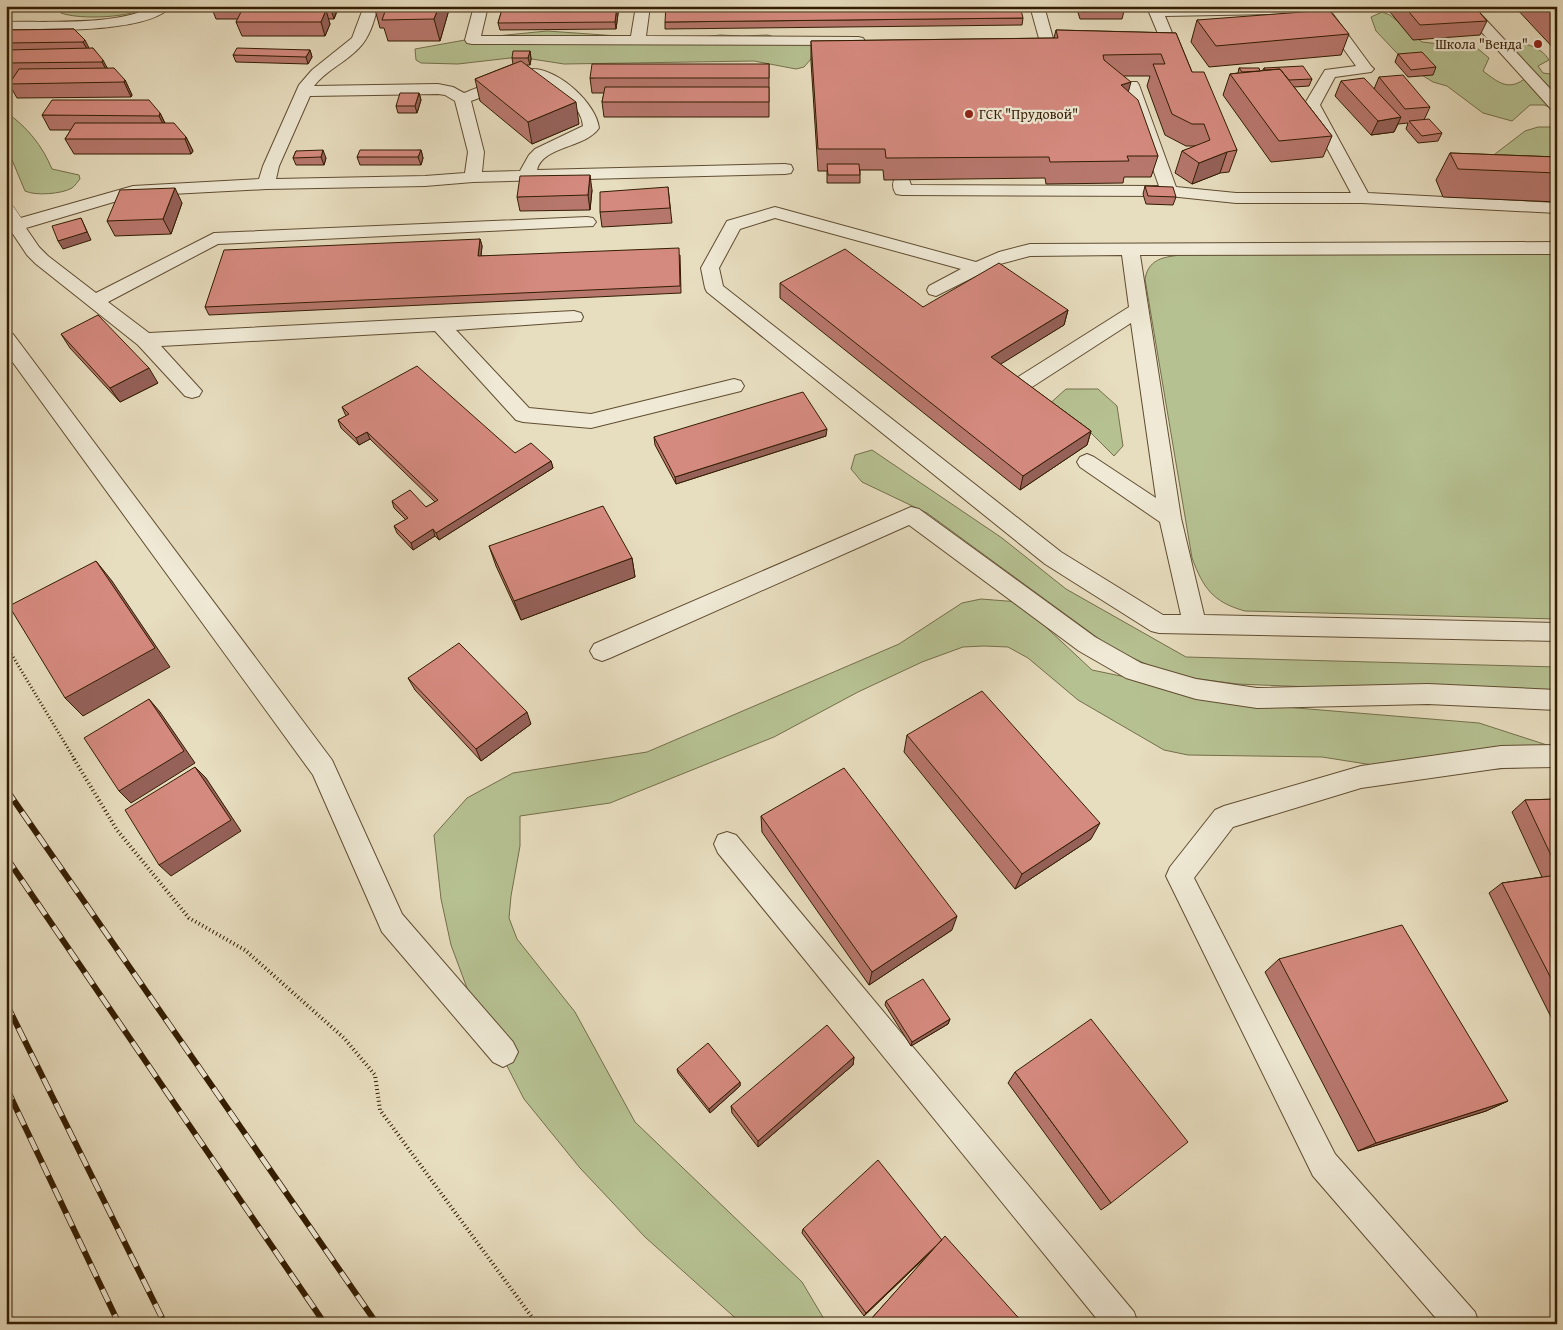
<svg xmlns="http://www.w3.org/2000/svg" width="1563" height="1330" font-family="'Gentium Book Plus',serif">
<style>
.green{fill:#b6c192;stroke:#746f4a}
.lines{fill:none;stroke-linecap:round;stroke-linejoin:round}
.lane-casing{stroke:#604d31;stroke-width:2}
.street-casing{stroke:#604d31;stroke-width:1}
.path-far1{stroke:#331d02;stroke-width:3;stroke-dasharray:1 2.5;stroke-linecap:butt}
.path{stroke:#331d02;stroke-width:4;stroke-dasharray:1 3;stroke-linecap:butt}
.lane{fill:#efe9d5;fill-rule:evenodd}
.street{fill:#efe9d5;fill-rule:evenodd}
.rail-casing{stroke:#331d02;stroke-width:6}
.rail{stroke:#efe9d5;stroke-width:4.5;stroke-dasharray:14;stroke-linecap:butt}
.wall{fill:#b7776d;stroke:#331d02}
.shaded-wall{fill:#956159;stroke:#331d02}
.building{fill:#d58a7f;stroke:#331d02}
.poi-dot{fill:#8f2418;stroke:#efe9d5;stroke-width:2}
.labels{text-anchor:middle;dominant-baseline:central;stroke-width:4.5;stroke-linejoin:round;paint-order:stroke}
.far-poi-label{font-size:14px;fill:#331d02;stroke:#efe9d5;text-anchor:end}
</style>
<rect width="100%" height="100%" fill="#e7ddbf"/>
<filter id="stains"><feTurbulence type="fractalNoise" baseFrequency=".004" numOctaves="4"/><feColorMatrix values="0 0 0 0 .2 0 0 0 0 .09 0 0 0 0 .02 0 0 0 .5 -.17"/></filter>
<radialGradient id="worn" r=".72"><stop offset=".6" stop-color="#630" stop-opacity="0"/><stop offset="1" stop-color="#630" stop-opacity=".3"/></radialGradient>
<!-- green -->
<path class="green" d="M59,6H149C133,18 80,20 61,13L58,10Z
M1382,12L1390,15L1422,42L1477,48L1489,58L1483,71C1499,83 1509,92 1527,77L1501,49L1507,42C1522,42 1541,46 1549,60L1538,66L1543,73L1557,75V110L1544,105H1530L1512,121L1483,113L1447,86L1433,82L1412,69L1376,31L1371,17Z
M547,31L675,40L720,35L743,36L768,35L781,39L806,40L814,47L811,59L804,67L796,69L754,61L564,64L519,57L458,64L421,63L416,60L415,49L476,38Z
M6,112C27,127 42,145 52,169L79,175L80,179C78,181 75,186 72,188C62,194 35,196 25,191L10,155L6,151Z
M1538,127H1557V166L1503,162L1495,154L1525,131Z
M1557,252V619L1245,611C1212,602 1203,587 1192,558L1145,279C1149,256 1168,257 1188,254Z
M1066,389H1098L1117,406L1123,446L1114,456L1082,424L1046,407Z
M872,450L1002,538L1066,589L1186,657L1557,667V697L1237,684L1170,675L1113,649L927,513L862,482L851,469L855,455Z
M981,599L1019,602L1092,670L1260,705L1479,723L1550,746L1549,766L1461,771L1392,768L1322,757L1188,755L1164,750L1078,700L1028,658L1008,647L984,646L963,647L922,662L858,692L774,737L610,803L520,816V846L511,896L509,918L517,939L575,1012L635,1122L802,1282L827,1324H742L645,1237L580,1168L524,1099L467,988L451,945L441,899L434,835L467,798L513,773L647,752L899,644L962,603Z"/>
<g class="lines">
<!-- lane casing -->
<g class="lane-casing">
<path id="lane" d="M153,6H171C150,34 41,30 6,30V22C46,21 120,26 153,6Z
M364,6H378C374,21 370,37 359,48C345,63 326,70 314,86L438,84L453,87L464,93C477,88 524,68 534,69C559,70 596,103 599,128C586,148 542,146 537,170L785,164L791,165L793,169L791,173L785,174L473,182L425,186L266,189L134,196L26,228L39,247L48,256L96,293L214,233L587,217L593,218L596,222L593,226L218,244L108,302L149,333L574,311L581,313L583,317L581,321L456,330L529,408L591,414L734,379L741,381L744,386L741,391L591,428L523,422L516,420L435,331L161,346L202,391L199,396L192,398L185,396L138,345L36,264L27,255L7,225L10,221L133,186L259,179L263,166L299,85L312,70L352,38ZM533,78C554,86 581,103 583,126L535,149L529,155L520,171L482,172L484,152L471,101ZM438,94L445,95L455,101L468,152L465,173L425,176L276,179L279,166L310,96Z
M474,6H488L481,36H631L636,6H650L646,36L858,37L863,38L865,41L863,44L858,45L472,44L467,43L465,40Z
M1030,6H1044L1054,42L1052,45H1042L1040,42Z
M1233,6H1327L1329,9L1327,12L1332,13L1371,66L1374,69L1371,72L1335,77L1320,105L1368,193L1557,203V213L1362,203H1236L1169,196L902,195L896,194C892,188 892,182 896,176H908L911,185L1159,186L1123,85L1125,82H1137L1139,85L1176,187L1236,193H1351L1304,105L1325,70L1356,66L1320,16L1322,13L1165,16L1175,40L1173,43L1139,44L1137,41L1139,38L1159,36L1149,12L1151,9Z
M1458,6H1473L1557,96V111L1551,109Z
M775,207L976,262L999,252L1030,244L1557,242V254L1140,255L1181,518L1204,615L1557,623V641L1159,633L1151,631L1045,564L707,292L705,288L701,268L727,221ZM775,218L961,269L929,286L927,290L929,294L936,296L1000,264L1030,256L1122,255L1129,307L1018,377L1015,382L1018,387L1025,389L1032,387L1131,323L1156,498L1094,457L1087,454L1080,457L1077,462L1080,467L1160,522L1181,615H1163L1061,552L723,286L719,268L740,229Z
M6,333L13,334L332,760L402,914L513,1042L518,1052L513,1062L503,1067L493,1062L382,932L313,775L6,353Z
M911,507L919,509L1095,637L1141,663L1196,679L1257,688L1428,684L1557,690V710L1428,704L1257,708L1196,699L1126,678L1079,651L909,525L610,658L602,661L594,658L590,651L594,644Z
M1557,745V767L1501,768L1361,788L1233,827L1194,878L1335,1154L1475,1312L1479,1324H1441L1313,1176L1166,876L1170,867L1215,810L1224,806L1361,766L1501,746Z
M727,832L736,835L1134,1312L1138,1324H1101L718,853L714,844L718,835Z"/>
</g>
<!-- street casing -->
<g class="street-casing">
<path id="street" d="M6,204L13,206L26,225L23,229L16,231L9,229L6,226Z"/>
</g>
<!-- path-far1 -->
<path class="path-far1" d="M6,645L75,760"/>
<!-- path -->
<path class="path" d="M74,759L117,830L189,918L245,950L344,1038L375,1075L380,1110L537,1324"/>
<!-- lane -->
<use href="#lane" class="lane"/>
<!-- street -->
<use href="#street" class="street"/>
<!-- rail casing -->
<g class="rail-casing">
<path id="rail" d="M6,789L377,1324
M6,857L325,1324
M6,1003L165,1324
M6,1087L119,1324"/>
</g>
<!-- rail -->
<use href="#rail" class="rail"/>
</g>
<!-- wall -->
<path class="wall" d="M211,6H338L339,7L334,19H328L330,24L325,36H242L236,22L238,19H216Z
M374,6H450L440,41H388L384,28H380Z
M503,6H619L616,29L500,30L498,23Z
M1076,6H1122L1124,11L1122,19H1080Z
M1385,6H1474L1487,21L1480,35L1413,40Z
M1514,6H1557V52Z
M1023,18L1022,25L665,29V22Z
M1197,20L1349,34L1341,55L1209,67L1191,42Z
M74,29L89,49L93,48L107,68L125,80L132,95L131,97L17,98L9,84L13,78H6V30Z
M1056,30L1176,33L1192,72L1237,150L1229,172L1220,173L1192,184L1175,173L1182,151L1196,146H1186L1165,135L1147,86L1150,76H1124L1128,92L1158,156L1151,177H1124L1123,183L1046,184L1045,178L884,180L883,170H860V183H827V171H818L811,62V41L1054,38Z
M310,50L312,57L308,64L236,62L233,55Z
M530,51L531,59L530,65H527L579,124L532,144L480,101L475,79L513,64L512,58Z
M1398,54L1436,67L1433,75L1408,77L1395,62Z
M769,64V117H604L602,102L604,93H592L590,78Z
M1239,68L1260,71L1263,70L1264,68L1312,79L1309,86L1294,87L1332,136L1323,157L1271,162L1223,95L1230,74L1238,73Z
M1379,77L1430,107L1424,120L1442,133L1438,141L1418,143L1406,129L1408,123L1398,124L1394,132L1371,135L1335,96L1341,81L1374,89Z
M419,93L421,100L417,113H398L396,106Z
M160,113L165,123L186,137L193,151L191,154H74L65,139L71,130H50L42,115Z
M421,150L423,158L421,165H360L357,157Z
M296,151L326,158L324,165H296L293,158Z
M1450,153L1557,157V202L1443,197L1436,180Z
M1145,186L1176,197L1173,205L1146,204L1143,194Z
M668,187L672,223L602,227L600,212Z
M592,190L590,210L520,211L517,197Z
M182,203L171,234L115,236L107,221Z
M480,239L482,246L481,256L680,255L681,293L209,315L205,307Z
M780,283L923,307L1068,310L1064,325L1000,364L1091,431L1087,445L1020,490L780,298Z
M61,334L158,383L120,402L70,348Z
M342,407L515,453L551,461L553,468L439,540L435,536L413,550L397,533L394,526L406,520L394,508L392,501L426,507L435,502L370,439L359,445L341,428L338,420L346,416Z
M826,436L676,484L655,445L654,437Z
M489,546L632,558L635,577L521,620L496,566Z
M408,678L531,724L481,761L415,690Z
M907,735L1091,839L1015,889L904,752Z
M1557,799V1029L1489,893L1502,883L1542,877L1512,812L1525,800Z
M761,816L952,930L869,985L762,832Z
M1279,959L1508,1101L1486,1111L1358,1151L1265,972Z
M886,1001L950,1019L948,1024L911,1046L885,1005Z
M854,1057L853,1065L758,1147L732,1113L731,1106Z
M677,1069L740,1082V1086L710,1113L678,1073Z
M1015,1072L1111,1203L1101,1210L1008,1083Z
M803,1229L942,1240L1024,1324H869L868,1323L872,1318L934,1249L864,1316L802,1233Z"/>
<!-- shaded-wall -->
<path class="shaded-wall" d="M330,6H338L334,19Z
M439,6H450L440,41L434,19Z
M617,6H619L616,29L615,22Z
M326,10L330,24L325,36L321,22Z
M85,40L92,54L91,56L83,42Z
M310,50L312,57L308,64L306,57Z
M530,51L531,59L530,65L528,58Z
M103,60L111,75L110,77L102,62Z
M125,80L132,95L131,97L124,82Z
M1131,82L1125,104L1121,85Z
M419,93L421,100L417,113L415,106Z
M576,102L579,124L532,144L528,122Z
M160,113L167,128L166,130L159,116Z
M1401,117L1394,132L1371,135L1378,121Z
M186,137L193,151L191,154L185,139Z
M323,150L326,158L324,165L321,157Z
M421,150L423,158L421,165L418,157Z
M1227,152L1220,173L1192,184L1199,163Z
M590,175L592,190L590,210L588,195Z
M175,188L182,203L171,234L163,219Z
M81,218L91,240L63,249L58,241Z
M480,239L482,246L480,264L478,256Z
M1068,310L1064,325L988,372L991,357Z
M149,368L158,383L120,402L110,388Z
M827,429L826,436L676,484L675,477Z
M1091,431L1087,445L1020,490L1023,476Z
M367,432L370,439L359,445L356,438Z
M551,461L553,468L439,540L436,533Z
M433,529L435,536L413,550L411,543Z
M632,558L635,577L521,620L514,601Z
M96,561L112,581L170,667L83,716L65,698Z
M149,699L160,712L195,763L131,803L119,791Z
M527,712L531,724L481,761L476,749Z
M195,767L206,778L241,831L171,876L159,865Z
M1100,823L1091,839L1015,889L1022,874Z
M957,916L952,930L869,985L872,972Z
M950,1019L948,1024L911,1046L912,1042Z
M854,1057L853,1065L758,1147V1141Z
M740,1082V1086L710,1113L709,1109Z
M1508,1101L1486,1111L1358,1151L1376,1143Z
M942,1240L939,1244L864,1316L866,1313Z"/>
<!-- building -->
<path class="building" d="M374,6H439L434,19L382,20L387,6Z
M503,6H617L615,22L498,23Z
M666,6H1020L1023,18L665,22Z
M1080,6H1122L1124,11L1081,12Z
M1404,6H1474L1487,21L1420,25Z
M1545,6H1557V18Z
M242,10H326L321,22H236Z
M1329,10L1349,34L1216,46L1197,20Z
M74,29L85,40L83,42L6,43V30Z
M1056,30L1176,33L1192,72H1204L1237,150L1227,152L1199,163L1182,151L1210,140L1204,124H1192L1172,114L1153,64H1165L1161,54L1103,55L1104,60L1131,82L1121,85L1138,100L1158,156H1127L1129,161L1050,162L1049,157L886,158L885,149H818L811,41L1058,38Z
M93,48L103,60L102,62L6,63V50Z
M237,48L310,50L306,57L233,55Z
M513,51H530L528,58H512Z
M1422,52L1436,67L1411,70L1398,54Z
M521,61L576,102L528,122L475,79Z
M592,64H769V78H590Z
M1303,66L1312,79L1289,80L1280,69L1265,70L1264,68Z
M114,68L125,80L124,82L9,84L19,69Z
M1239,68H1259L1260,71L1242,72Z
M1280,69L1332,136L1279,141L1230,74Z
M1403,75L1430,107L1405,109L1379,77Z
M1364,78L1401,117L1378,121L1341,81Z
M605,87H769V102H602Z
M400,93H419L415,106H396Z
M52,100H149L160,113L159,116L42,115Z
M1429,119L1442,133L1422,136L1409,121Z
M75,123H174L186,137L185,139H65Z
M323,150L321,157L293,158L296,151Z
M360,150H421L418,157H357Z
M1450,153L1557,157V173L1458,169Z
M827,164H859L860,175H828Z
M590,175L588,195L517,197L520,176Z
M1145,186L1173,187L1176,197L1148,196Z
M668,187L670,208L600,212V192Z
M175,188L163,219L107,221L120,190Z
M81,218L87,232L58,241L52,226Z
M480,239L478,256L679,248L680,286L205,307L224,250Z
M845,249L923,307L999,263L1068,310L991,357L1091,431L1023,476L780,283Z
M98,315L149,368L110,388L61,334Z
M417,366L515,453L531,443L551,461L436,533L433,529L411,543L394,526L408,518L392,501L410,490L426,507L438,500L367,432L356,438L338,420L349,414L342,407Z
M803,392L827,429L675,477L654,437Z
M603,506L632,558L514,601L489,546Z
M96,561L155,648L65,698L9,606Z
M459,643L527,712L476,749L408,678Z
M982,691L1100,823L1022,874L907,735Z
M149,699L184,751L119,791L84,738Z
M195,767L231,820L159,865L125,810Z
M844,768L957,916L872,972L761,816Z
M1557,799V868L1525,800Z
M1557,875V990L1502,883Z
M1402,925L1508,1101L1376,1143L1279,959Z
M923,979L950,1019L912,1042L886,1001Z
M1091,1019L1188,1142L1111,1203L1015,1072Z
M827,1025L854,1057L758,1141L731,1106Z
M708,1043L740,1082L709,1109L677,1069Z
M878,1160L942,1240L866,1313L803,1229Z
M945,1236L1024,1324H877L872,1318Z"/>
<!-- markers -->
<g class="poi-dot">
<circle cx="1538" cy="44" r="5"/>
<circle cx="969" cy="114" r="5"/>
</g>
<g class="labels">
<!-- far-poi labels -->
<g class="far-poi-label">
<text x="1528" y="44">Школа "Венда"</text>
<text x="979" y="114" text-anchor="start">ГСК "Прудовой"</text>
</g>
</g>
<!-- margin -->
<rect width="1563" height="1330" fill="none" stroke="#e7ddbf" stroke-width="25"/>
<rect x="8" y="8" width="1548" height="1315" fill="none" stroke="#331d02" stroke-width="2.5"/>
<rect x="12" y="12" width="1538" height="1305" fill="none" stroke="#331d02"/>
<rect width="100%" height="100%" filter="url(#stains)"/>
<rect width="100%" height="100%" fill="url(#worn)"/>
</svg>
